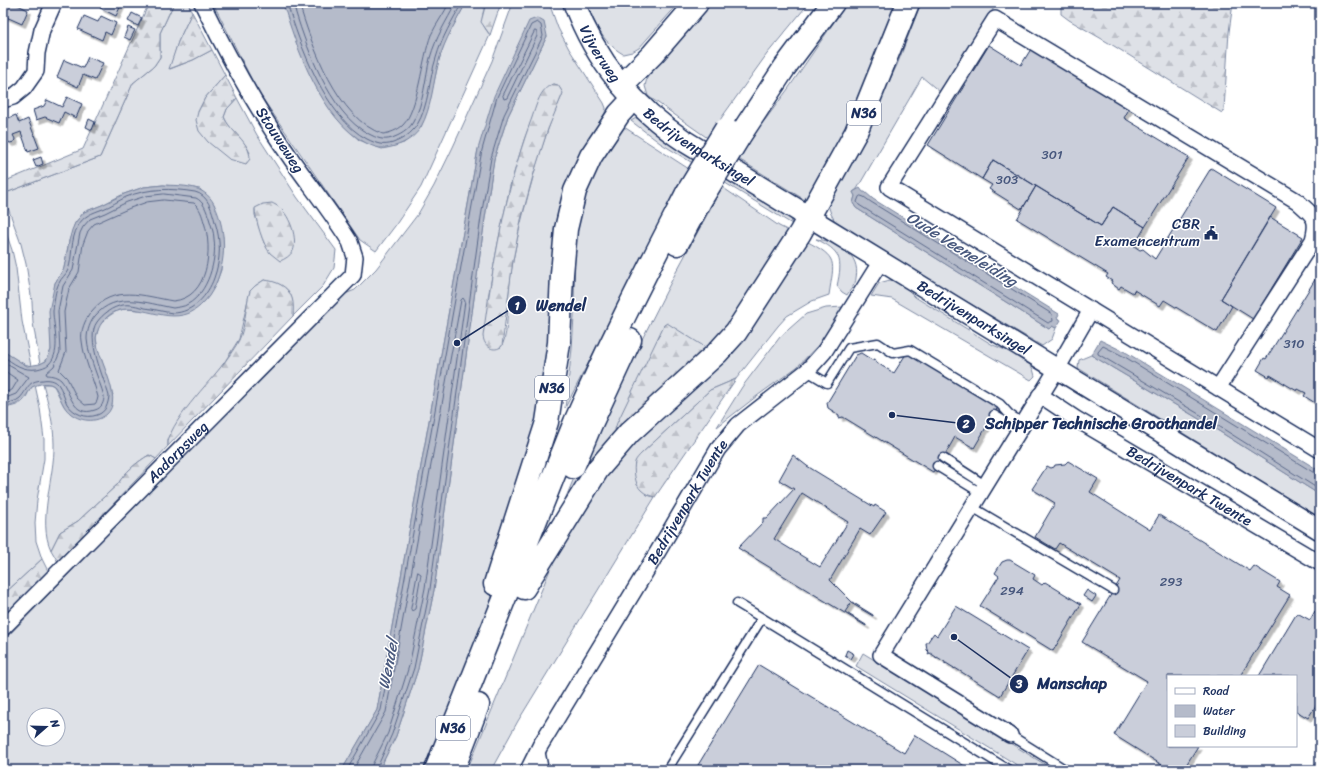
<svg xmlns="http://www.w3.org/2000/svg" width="1323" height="773" font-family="Sriracha,sans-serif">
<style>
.grass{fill:#dee1e7;stroke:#7c88a2;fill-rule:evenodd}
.forest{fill:url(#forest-firs);stroke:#7c88a2}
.water{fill:#b5bbca;stroke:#77839f}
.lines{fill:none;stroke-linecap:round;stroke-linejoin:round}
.shore{stroke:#596789;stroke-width:1}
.building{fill:#caceda;stroke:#1b2f5e;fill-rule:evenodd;filter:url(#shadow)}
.service-casing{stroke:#1b2f5e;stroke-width:11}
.minor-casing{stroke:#1b2f5e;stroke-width:18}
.tertiary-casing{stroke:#1b2f5e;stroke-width:22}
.secondary-casing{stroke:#1b2f5e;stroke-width:24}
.trunk-casing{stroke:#1b2f5e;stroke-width:25}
.service{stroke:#fff;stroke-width:8}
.minor{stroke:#fff;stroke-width:15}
.tertiary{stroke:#fff;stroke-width:19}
.secondary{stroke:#fff;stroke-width:21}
.trunk{stroke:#fff;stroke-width:22}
.trunk-bridge-casing{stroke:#1b2f5e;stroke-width:25;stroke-linecap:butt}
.trunk-bridge{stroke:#fff;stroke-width:22}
.labels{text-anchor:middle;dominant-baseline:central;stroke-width:3;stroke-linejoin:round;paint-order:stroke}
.number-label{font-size:13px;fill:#47577d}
.shield{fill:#fff;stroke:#5f6d8e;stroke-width:1}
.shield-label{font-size:14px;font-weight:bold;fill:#1b2f5e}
.street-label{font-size:15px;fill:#1b2f5e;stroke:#fff}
.poi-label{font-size:15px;fill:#1b2f5e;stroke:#fff;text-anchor:end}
.water-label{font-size:16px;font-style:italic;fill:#49597e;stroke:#fff}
.leader{fill:none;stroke:#1b2f5e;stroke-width:1.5}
.callout-dot{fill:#1b2f5e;stroke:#fff;stroke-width:1.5}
.mark-label{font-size:12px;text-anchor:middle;font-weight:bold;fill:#fff}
.callout-label{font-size:16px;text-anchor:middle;font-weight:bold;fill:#1b2f5e;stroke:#fff;stroke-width:3;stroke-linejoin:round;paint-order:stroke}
</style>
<defs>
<pattern id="forest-firs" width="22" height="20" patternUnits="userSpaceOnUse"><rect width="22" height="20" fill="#dee1e7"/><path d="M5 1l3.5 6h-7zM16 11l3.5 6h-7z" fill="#bec1c9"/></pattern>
<filter id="shadow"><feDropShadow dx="3.5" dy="3.5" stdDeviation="0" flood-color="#0004"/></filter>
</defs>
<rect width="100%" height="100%" fill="#fff"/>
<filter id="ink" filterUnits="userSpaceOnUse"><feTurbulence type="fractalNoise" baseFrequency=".025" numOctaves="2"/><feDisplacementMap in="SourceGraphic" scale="8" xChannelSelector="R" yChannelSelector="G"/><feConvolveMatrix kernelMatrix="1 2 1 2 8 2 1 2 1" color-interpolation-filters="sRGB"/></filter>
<g filter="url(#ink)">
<!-- grass -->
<path class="grass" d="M174,3H188L192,12L178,42L170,69L193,60L212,50L225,75L205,98L198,112L250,153C244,139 230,131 224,117L227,109L237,98L257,135L297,197L336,250L334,268L323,286L293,316C293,291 290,286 264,280L255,286L250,291L239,339L224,363L168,439V446L156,459L149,455C137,462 125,472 118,484L78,521L60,532L51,550C37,521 55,476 54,444C54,424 48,403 43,384H50L54,386L64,406L71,414L113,395L98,349L96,338L99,326L106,318L115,312L124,309L138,310L204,302L215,286L221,270L223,237L214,204L200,189L186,187L163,185L144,187L124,194L102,205L84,212L75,223L69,241L64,268L55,283L51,350L46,361L40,364L33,323L32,302L26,264L21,244L3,194L100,157L133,83L154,66L160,57V33ZM263,204L264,243L255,215V209Z
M213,3H283L297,43L313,80L347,129L359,140L382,149L404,143L421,127L428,108L439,60L445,41L466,3H486C481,18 480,23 490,35L421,187L395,226L376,251L360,240L258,92Z
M513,3H549L558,28L569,49L604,103L606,108L605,113L584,147L568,188L557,316L526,485L483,626L442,736L424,770H379L396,736L418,669L434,590L485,218L494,159L508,116L547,36L478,149L377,710L342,770H3V641L322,315L345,294L355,290L376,269L418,214L434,186L453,147L492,61ZM554,84C559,86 562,90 562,95C561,99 554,113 552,118C545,138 537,160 532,181C521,220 511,260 508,301C507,312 508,340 500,348L488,298L498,243L510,186L524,140L541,95ZM34,715H58V739H34Z
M586,3H613L618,9L623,3H679L639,48L632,52L623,54C601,41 596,25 586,3Z
M707,3H809L767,54L722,117L709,139L648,96L645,86L647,78L666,50Z
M847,3H897L848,129L813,194L805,200L737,158L749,137L765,120L788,89Z
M921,3H997L940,92L922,77L857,189L853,192L855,196L853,203L856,208L1049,329L1052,326L1056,328L1052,339L1042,346L837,225L831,214L828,205L897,65Z
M636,118L644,120L791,217L792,224L660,143L631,121Z
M624,127L689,169L684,182L640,263L565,408L572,349L574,316L575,233L585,193L599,155L618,130Z
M722,187L779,226L791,232L713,352L664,325L618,436L547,543L584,454L675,274Z
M3,224L12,250L16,268L22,321L31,366L21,363L3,351Z
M816,239C837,241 861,254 856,278C856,284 850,290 847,295L842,292L837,286C843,259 841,251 816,239Z
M806,241C839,258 834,261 829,295L812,301L787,316L778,326L736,379L710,390L641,454L636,461L635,466L637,485L647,495L655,497L518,721L491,770H467L549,572L559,543L577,510Z
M890,280L902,283L915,297L993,345L1018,355L1026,359L1033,369L1035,376L1031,380L1012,369L892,299L871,296L879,283Z
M843,307L840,314L822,341L797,367L757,396L717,427L742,387L780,337L806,314L826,308Z
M1091,355L1206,423L1320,495V518L1078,368L1079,360Z
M35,385L40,408L44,439V459L37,500L35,523L36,541L42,559L3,595V408C9,407 18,406 23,401C28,397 28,388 35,385Z
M863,653L1054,770H1025L856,666Z"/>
<!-- forest -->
<path class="forest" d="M149,3H174L160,33V57L154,66L133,83L100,157L3,194V182L83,149Z
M486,3H501L490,35L481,22Z
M1061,3H1233L1229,32L1224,109L1222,113L1114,46L1069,20L1061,14Z
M192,12L212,50L193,60L169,69L178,42Z
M225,75L237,98L227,109L224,117C230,132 250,141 250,159L246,164L229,159L208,142L199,131L196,120L198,112L205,98Z
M554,84L558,85L563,93L548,129L533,176L521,220L513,260L502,346C494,353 484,347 483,336C493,264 505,192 530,123C535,111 539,87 554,84Z
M272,203C274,204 278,206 280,208C290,216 298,239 293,251C290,256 285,259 280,261C277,258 273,256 270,253C263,245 255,219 255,208L263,204Z
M264,280C276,281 288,286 292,298C294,303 293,311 293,316L168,446C166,425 211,381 224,363C229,356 235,348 239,340C246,325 245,307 250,291L255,286Z
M667,323L713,352L618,436L615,429L617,423L664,325Z
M736,379L655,497C650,496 645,494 641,490C635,485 633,469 635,462C636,459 639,456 641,454L710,390Z
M149,455L156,459L58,562L51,550L60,532L78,521L118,484C125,472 137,462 149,455Z
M42,559L48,571L3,618V595Z"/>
<!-- water -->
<path class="water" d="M283,3H466C456,22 445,39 439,60C433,82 432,107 421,127C415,137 405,143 395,146C383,150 376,148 366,143C322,121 296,47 283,3Z
M537,18L544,22L547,36L508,116L494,159L485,218L434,590L418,669L396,736L379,770H342L377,710L478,149L494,96L529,21Z
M163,185C182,186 204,184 214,204C228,233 227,269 209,296C202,305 194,313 183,315C157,321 126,296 105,319C100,324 97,331 96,338C96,359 130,405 101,418C88,424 71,418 64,406C60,400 59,392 55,387C50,381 38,384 32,387C21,403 22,403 3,408V351L27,366L40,364L46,361L51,350L49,311L55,283L64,268L69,241L72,230L75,223L84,212L102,205L124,194L144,187Z
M860,188L863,192H865L873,199L1059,314L1057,318L1061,320L1056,328L1052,326L1049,329L856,208L853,203L855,196L853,192Z
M1100,340L1127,353L1320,471V495L1206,423L1091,355Z"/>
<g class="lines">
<!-- shore -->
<path class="shore" d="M287,3C300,45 326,118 367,139C377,144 383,146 393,143C403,139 411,134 417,125C429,105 429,79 436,58C442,37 452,21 462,3
M293,3C304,42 330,115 369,134C377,138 383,141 392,138C400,135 408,131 413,122C424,103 425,78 430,58C436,37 446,22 456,3
M299,3C311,44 338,120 383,134C390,133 398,130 403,125C418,110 422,58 431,35C436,24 444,14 449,3
M535,31L537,32V36L507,98L504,99L503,96Z
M164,194L196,198C204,202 206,210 209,218C211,225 214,232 214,239C217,260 208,293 188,304C184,307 178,307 173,308C146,303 116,291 95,316C90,322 87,331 87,339C88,356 99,379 104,396C104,402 102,408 95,410C72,418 71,392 61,380C58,377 52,375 47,375L46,373L54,366L60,352L58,311L63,286L73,270L80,233L83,227L90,219L105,213L127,202L146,196Z
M861,196L864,197L871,202L1052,314L1053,321L1048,323L859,205L857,202L859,197Z
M164,200L194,203C200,208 202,215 204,222C213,249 209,298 173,301C144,296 113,284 91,312C85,320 80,331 82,341C84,360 93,378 98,397L97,401L95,404L85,405L77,398L67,378L59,370L66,352L64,312L69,289L79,272L83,244L88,231L94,224L130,208L147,202Z
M3,356C14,364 23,371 37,369C41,368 46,367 49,364C62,351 53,327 53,311C54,303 55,290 59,283C61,278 66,275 68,270C73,257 70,240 78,226C83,216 92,213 103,209C111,206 118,201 126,197C148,188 171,188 195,192C208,195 212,210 215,222C221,241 221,259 214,278C208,295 193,313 173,313C164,312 154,309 145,308C138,306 129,304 123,305C112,307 103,314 97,322C85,338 104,378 109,396C108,404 106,412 97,415C86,419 74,414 67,404C64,398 62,389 58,384C55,380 48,379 43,380C27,381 29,388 20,398C16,402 8,403 3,404
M3,362L29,377L16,394L3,399
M3,370L18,380L12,390L3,393
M1320,474H1316L1125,357L1103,346L1098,352V354L1209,420L1320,490
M418,572L421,574L415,609L412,611L411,609Z
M347,770L381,710L482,150L497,97L531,25L537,22L541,25L543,36L504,115L491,158L481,217L430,589L414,668L392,734L376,770
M353,770L386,712L461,300L463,298L465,301L425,588L409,666L388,733L372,765L371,770"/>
</g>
<!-- building -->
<path class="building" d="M3,3H14L28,10L22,24L4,16L7,9L3,7Z
M103,3H122L116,16L100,8Z
M132,13L142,18L138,26L128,21Z
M84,16L98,22L101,16L116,23L111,35L105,32L102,40L78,29Z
M128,27L135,30L130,40L124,37Z
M989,45L1021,65L1031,49L1129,109L1124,118L1189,157L1145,227L1113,207L1101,226L993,160L982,179L928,145Z
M88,57L103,63L95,80L83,75L78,87L57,77L64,60L83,68Z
M67,97L82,104L76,118L64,112L59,123L45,117L36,120L33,110L44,106L47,100L62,107Z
M16,115L19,123L28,119L39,148L28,152L21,132L13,135L15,139L14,142L10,143L8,142L6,138L3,139V120Z
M89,119L95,122L92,130L86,127Z
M41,157L43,164L36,167L33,160Z
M993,160L1036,186L1023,208L1022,207L1021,209L989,189L992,185L982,179Z
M1211,168L1276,208L1221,299L1232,306L1217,332L1164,300L1160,306L1134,290L1133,293L1121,286L1119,289L1111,283L1112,281L1106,277L1108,274L1017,219L1023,209L1022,207L1023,208L1036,186L1101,226L1113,207L1145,227L1134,246L1140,250L1143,249L1155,259Z
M1270,217L1303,237L1253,319L1221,299Z
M1316,278L1320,281V406L1304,396L1306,393L1298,389L1297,391L1270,375L1269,377L1257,370L1264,358L1266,359Z
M861,353L872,360L875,359L877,363L894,373L906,354L911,353L998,407L974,448L955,437L943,458L933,472L843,417L839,418V415L828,408L827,403L856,355Z
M793,455L807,466L874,507L875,505L886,512L870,535L860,529L830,580L852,602L873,615V616L851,603L845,612L866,625V626L738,548L763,522V518H767L794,489L779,480ZM802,493L848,522L820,567L774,539Z
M1068,461L1098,479L1090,492L1150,530L1159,515L1250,571L1254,566L1280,582L1277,587L1290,595L1240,676H1168V746H1198L1183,770H1170L1114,735L1147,681L1082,642L1120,580L1059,543L1055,549L1035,537L1055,503L1032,489L1047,466L1051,468L1054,467L1055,465L1065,464Z
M1007,560H1010L1035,575L1033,579L1042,585L1045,582L1081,604L1053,651L980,606L999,576L995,573L1002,562Z
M1087,590L1096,596L1092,602L1083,596Z
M956,606L1028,650L1000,696L955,668L954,669V668L946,663L945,664V662L937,657L936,658V657L930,653L928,654L929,652L927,650L926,643H927L931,637H930H931L934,633L937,636Z
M1315,611L1320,613V699L1308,718L1296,711V676H1259L1297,613L1310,620Z
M847,650L854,654L851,659L845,655Z
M759,665L904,753L915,735L971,770H695Z"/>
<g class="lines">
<!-- service casing -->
<g class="service-casing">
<path id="service" d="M807,371L827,383L849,348L878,343L893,353L910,350L1000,404L1010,415L1023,423
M994,415L1019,430
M943,458L985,485
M937,466L981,493
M972,507L1113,590
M737,603L762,618
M1010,735L1066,770
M540,749L544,770
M667,770L762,618L1009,770"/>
</g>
<!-- minor casing -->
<g class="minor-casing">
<g id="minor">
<path d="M3,100L13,97L24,88L36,71L37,53L42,30L54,3"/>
<path d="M1218,388L1313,240C1319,217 1313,216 1297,201L995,19L889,187L1320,450"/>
<path id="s1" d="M1040,395L1076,419L1320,563"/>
<path id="s2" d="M3,628L353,275L355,257L350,242C332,213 311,187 292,160C257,110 228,57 202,3"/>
<path d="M1010,735L881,655L1057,369L1091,310"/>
<path id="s3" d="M528,770L540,746L657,553L718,449L738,425L807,371L824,352L881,261"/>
</g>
</g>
<!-- tertiary casing -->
<g class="tertiary-casing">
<g id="tertiary">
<path id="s4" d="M809,217L1320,530"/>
</g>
</g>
<!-- secondary casing -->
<g class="secondary-casing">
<g id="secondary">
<path id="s5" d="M574,3C596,62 633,107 686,142L809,217"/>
</g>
</g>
<!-- trunk casing -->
<g class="trunk-casing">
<path id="trunk" d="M622,85L653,54L697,3
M739,137L785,67L833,3
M677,244L700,201
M573,467L591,424L630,340
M495,584L547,422L559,343L562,274L566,229L575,191L591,156L619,114L633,99
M524,588L598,469L629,433L717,353L736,332L800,233L856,132L908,3
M436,770L575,422C609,344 648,269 687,193
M453,770L478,705"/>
</g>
<!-- service -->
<use href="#service" class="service"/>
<!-- minor -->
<use href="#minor" class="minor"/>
<!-- tertiary -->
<use href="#tertiary" class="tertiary"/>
<!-- secondary -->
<use href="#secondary" class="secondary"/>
<!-- trunk -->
<use href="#trunk" class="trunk"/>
<!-- trunk-bridge casing -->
<g class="trunk-bridge-casing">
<path id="trunk-bridge" d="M687,193L726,129
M700,201L739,137"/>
</g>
<!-- trunk-bridge -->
<use href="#trunk-bridge" class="trunk-bridge"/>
</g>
</g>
<!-- icons -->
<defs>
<g id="civic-bare" transform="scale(1.08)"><path d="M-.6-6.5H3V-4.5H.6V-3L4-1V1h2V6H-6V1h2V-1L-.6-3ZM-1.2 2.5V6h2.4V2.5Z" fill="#1b2f5e" stroke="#fff" stroke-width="2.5" paint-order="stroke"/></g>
</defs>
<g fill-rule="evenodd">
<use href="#civic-bare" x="1211" y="233"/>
</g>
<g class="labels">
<!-- number labels -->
<g class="number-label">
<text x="1052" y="154">301</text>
<text x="1007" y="179">303</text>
<text x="1294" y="343">310</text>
<text x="1171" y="581">293</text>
<text x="1012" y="590">294</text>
</g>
<!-- shield labels -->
<g class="shield">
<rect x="847" y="101" width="34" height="24" rx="3"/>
<rect x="535" y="376" width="34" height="24" rx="3"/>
<rect x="436" y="716" width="34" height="24" rx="3"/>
</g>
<g class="shield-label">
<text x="864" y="113">N36</text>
<text x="552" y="388">N36</text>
<text x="453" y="728">N36</text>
</g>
<!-- street labels -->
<g class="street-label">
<text stroke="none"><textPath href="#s5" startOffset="57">Vijverweg</textPath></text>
<text transform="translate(280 140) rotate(57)">Stouweweg</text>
<text stroke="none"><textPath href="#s5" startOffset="195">Bedrijvenparksingel</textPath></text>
<text stroke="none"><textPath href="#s4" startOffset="193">Bedrijvenparksingel</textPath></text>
<text stroke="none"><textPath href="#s2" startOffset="248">Aadorpsweg</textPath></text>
<text stroke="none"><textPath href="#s1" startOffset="175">Bedrijvenpark Twente</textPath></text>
<text stroke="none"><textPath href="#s3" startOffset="312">Bedrijvenpark Twente</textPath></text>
</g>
<!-- poi labels -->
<g class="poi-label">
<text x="1200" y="224">CBR<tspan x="1200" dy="17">Examencentrum</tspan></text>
</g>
<!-- water labels -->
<g class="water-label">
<text transform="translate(962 249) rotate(32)">Oude Veeneleiding</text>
<text transform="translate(388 664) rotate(-79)">Wendel</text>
</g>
</g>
<!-- callouts -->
<path class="leader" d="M457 343L517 305M892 415L966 424M954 637L1019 684"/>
<g class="callout-dot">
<circle cx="457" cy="343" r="4"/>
<circle cx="892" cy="415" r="4"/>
<circle cx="954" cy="637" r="4"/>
<circle cx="517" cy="305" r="10"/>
<circle cx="966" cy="424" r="10"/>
<circle cx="1019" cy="684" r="10"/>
</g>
<g class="mark-label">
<text x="517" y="310">1</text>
<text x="966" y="428">2</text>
<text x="1019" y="688">3</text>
</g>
<g class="callout-label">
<text x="561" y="311">Wendel</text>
<text x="1101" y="429">Schipper Technische Groothandel</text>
<text x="1072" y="689">Manschap</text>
</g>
<!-- margin -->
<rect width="1323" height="773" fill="none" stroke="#fff" stroke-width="16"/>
<rect x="8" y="8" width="1307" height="757" fill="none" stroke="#1b2f5e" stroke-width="1.5" filter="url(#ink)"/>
<!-- legend -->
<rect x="1167" y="675" width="130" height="72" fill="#ffffff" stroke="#a4acbf"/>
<rect x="1175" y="688" width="20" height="6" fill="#ffffff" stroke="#a4acbf"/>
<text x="1203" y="695" font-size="12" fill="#1b2f5e">Road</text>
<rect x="1175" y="705" width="20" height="12" fill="#b5bbca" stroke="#a4acbf"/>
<text x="1203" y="715" font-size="12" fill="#1b2f5e">Water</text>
<rect x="1175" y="725" width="20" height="12" fill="#caceda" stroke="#a4acbf"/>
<text x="1203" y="735" font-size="12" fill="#1b2f5e">Building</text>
<!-- north arrow -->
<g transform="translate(46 727) rotate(70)"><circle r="19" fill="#ffffff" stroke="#a4acbf"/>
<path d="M0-3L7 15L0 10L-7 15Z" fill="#1b2f5e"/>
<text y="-6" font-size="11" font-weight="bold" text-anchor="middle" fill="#1b2f5e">N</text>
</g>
</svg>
